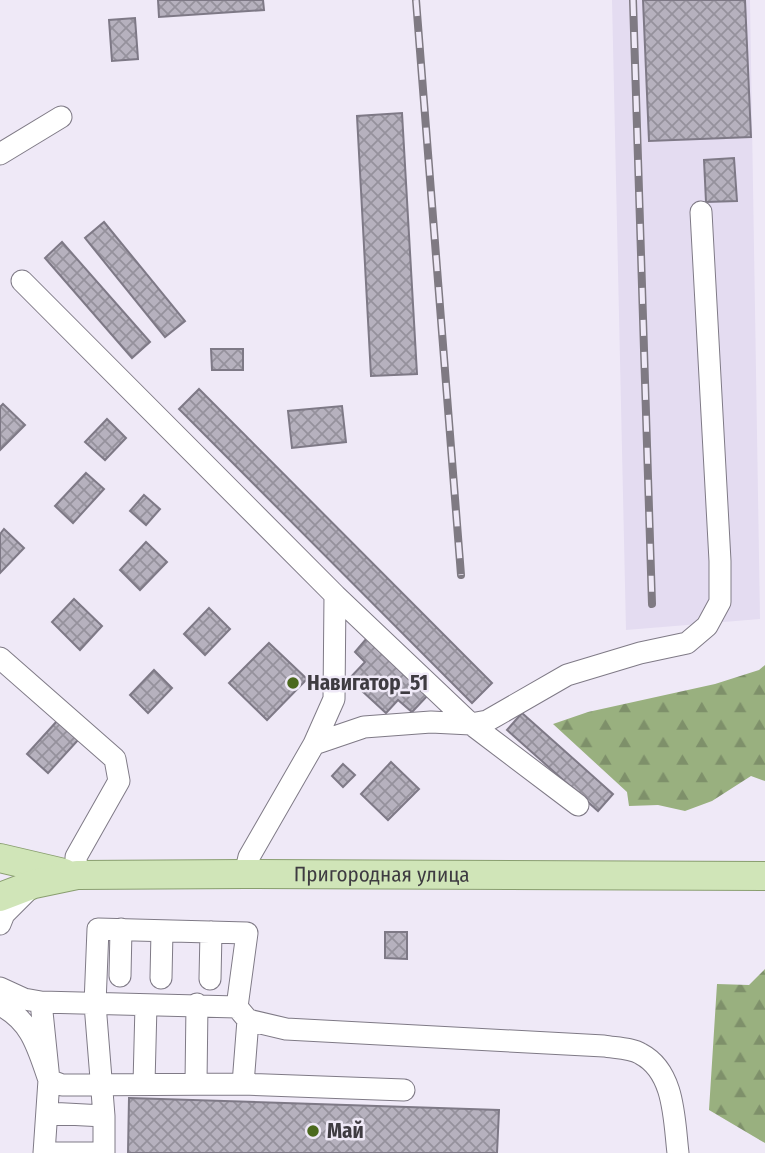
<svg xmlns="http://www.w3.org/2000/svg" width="765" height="1153" font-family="'Fira Sans Condensed',sans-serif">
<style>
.built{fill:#e4dcf1}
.forest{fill:url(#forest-firs)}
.building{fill:url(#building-cross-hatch);stroke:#7e7986;stroke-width:2}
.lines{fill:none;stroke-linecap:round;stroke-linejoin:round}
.minor-casing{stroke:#7f7a86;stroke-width:23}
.major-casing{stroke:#899e6f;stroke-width:30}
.minor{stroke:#fff;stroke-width:21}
.major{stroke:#d0e5b8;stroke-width:28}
.rail-casing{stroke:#7f7a83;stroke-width:8}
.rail{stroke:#efe9f7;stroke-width:5;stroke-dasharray:16;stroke-linecap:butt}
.poi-dot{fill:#4b691d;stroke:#efe9f7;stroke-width:2.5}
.labels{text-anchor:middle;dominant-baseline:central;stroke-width:5;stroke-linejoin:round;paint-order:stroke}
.poi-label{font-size:21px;font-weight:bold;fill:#3e3b41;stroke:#efe9f7;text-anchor:start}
.street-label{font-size:21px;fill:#3e3b41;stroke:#efe9f7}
</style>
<defs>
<pattern id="forest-firs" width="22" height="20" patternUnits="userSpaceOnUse" patternTransform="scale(1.75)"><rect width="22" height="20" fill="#99b07f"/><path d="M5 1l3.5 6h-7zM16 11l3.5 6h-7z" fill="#7e906a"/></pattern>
<pattern id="building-cross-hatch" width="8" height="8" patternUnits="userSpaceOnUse" patternTransform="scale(1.75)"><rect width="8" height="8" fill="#b6b1be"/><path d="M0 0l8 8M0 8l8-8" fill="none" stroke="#95919c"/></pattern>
</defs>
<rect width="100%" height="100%" fill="#efe9f7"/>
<!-- built -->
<path class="built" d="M612,0H750L760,619L626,630Z"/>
<!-- forest -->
<path class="forest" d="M765,665V781L751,776L712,801L685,811L658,805L629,806L627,792L553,724L588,712L715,684L759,670Z
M765,969V1143L709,1110L717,984L749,985Z"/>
<!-- building -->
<path class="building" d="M158,0H263L264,10L159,17Z
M643,0H745L751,137L649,141Z
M135,18L138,59L112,61L109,20Z
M402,113L417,374L371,376L357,116Z
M734,158L737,201L706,202L704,160Z
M104,222L185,321L165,337L85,238Z
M62,242L150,342L132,358L45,258Z
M211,349H243V370H212Z
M199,389L492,683L472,703L179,409Z
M3,404L25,425L0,450V407Z
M342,406L346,442L292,448L288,411Z
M107,419L126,438L105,460L85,442Z
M86,473L104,489L73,523L55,506Z
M144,495L160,509L146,525L130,511Z
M4,529L24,548L0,573V534Z
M146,542L167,562L140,590L120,570Z
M74,599L102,626L80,650L52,622Z
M209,608L230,629L205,655L184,634Z
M367,638L428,695L412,712L398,700L386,713L349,679L365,662L355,652Z
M269,643L307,679L267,720L229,683Z
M154,670L172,688L148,713L130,695Z
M522,713L613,794L598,811L507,730Z
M57,721L78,740L48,773L27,754Z
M391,762L419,789L388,820L361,794Z
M343,764L355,775L343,787L332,776Z
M385,932H407V959L385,958Z
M129,1098L499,1110L497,1153H128Z"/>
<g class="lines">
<!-- minor casing -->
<g class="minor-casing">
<path id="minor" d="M0,154L61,117
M22,281L335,595L334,699L314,744L249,857L245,874
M335,595L471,724L578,805
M0,658L115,759L119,781L76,857L77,875
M314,744L364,727L431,722L471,724L487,721L567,675L640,653L687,643L707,626L720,602V561L701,212
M0,924L4,914L27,891
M120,976L121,929
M161,978L162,931
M210,979L211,932
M0,988L24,999L41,1002L237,1007L248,1020L243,1084L404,1090
M41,1002L49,1080L44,1153
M0,1005C32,1021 38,1049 49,1080L62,1085L243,1084
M248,1020L286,1029L604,1046C615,1048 632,1048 641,1054C675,1072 674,1120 678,1153
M196,1083L197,1004
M144,1084L146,1005
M47,1113L104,1116
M44,1153H104
M104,1153V1116L95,1004L98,929L247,933L237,1007"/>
</g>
<!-- major casing -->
<g class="major-casing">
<g id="major">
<path d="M0,858L64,873"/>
<path id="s1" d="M0,897L34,884L77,875L245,874L765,876"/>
</g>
</g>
<!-- minor -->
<use href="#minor" class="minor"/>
<!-- major -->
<use href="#major" class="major"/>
<!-- rail casing -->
<g class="rail-casing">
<path id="rail" d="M416,0L461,575
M633,0L652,604"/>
</g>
<!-- rail -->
<use href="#rail" class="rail"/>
</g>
<!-- markers -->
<g class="poi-dot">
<circle cx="293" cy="683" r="7"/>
<circle cx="313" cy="1131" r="7"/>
</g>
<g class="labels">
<!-- poi labels -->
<g class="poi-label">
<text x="307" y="683">Навигатор_51</text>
<text x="327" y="1131">Май</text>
</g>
<!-- street labels -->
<g class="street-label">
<text stroke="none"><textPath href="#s1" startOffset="385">Пригородная улица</textPath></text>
</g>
</g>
</svg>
